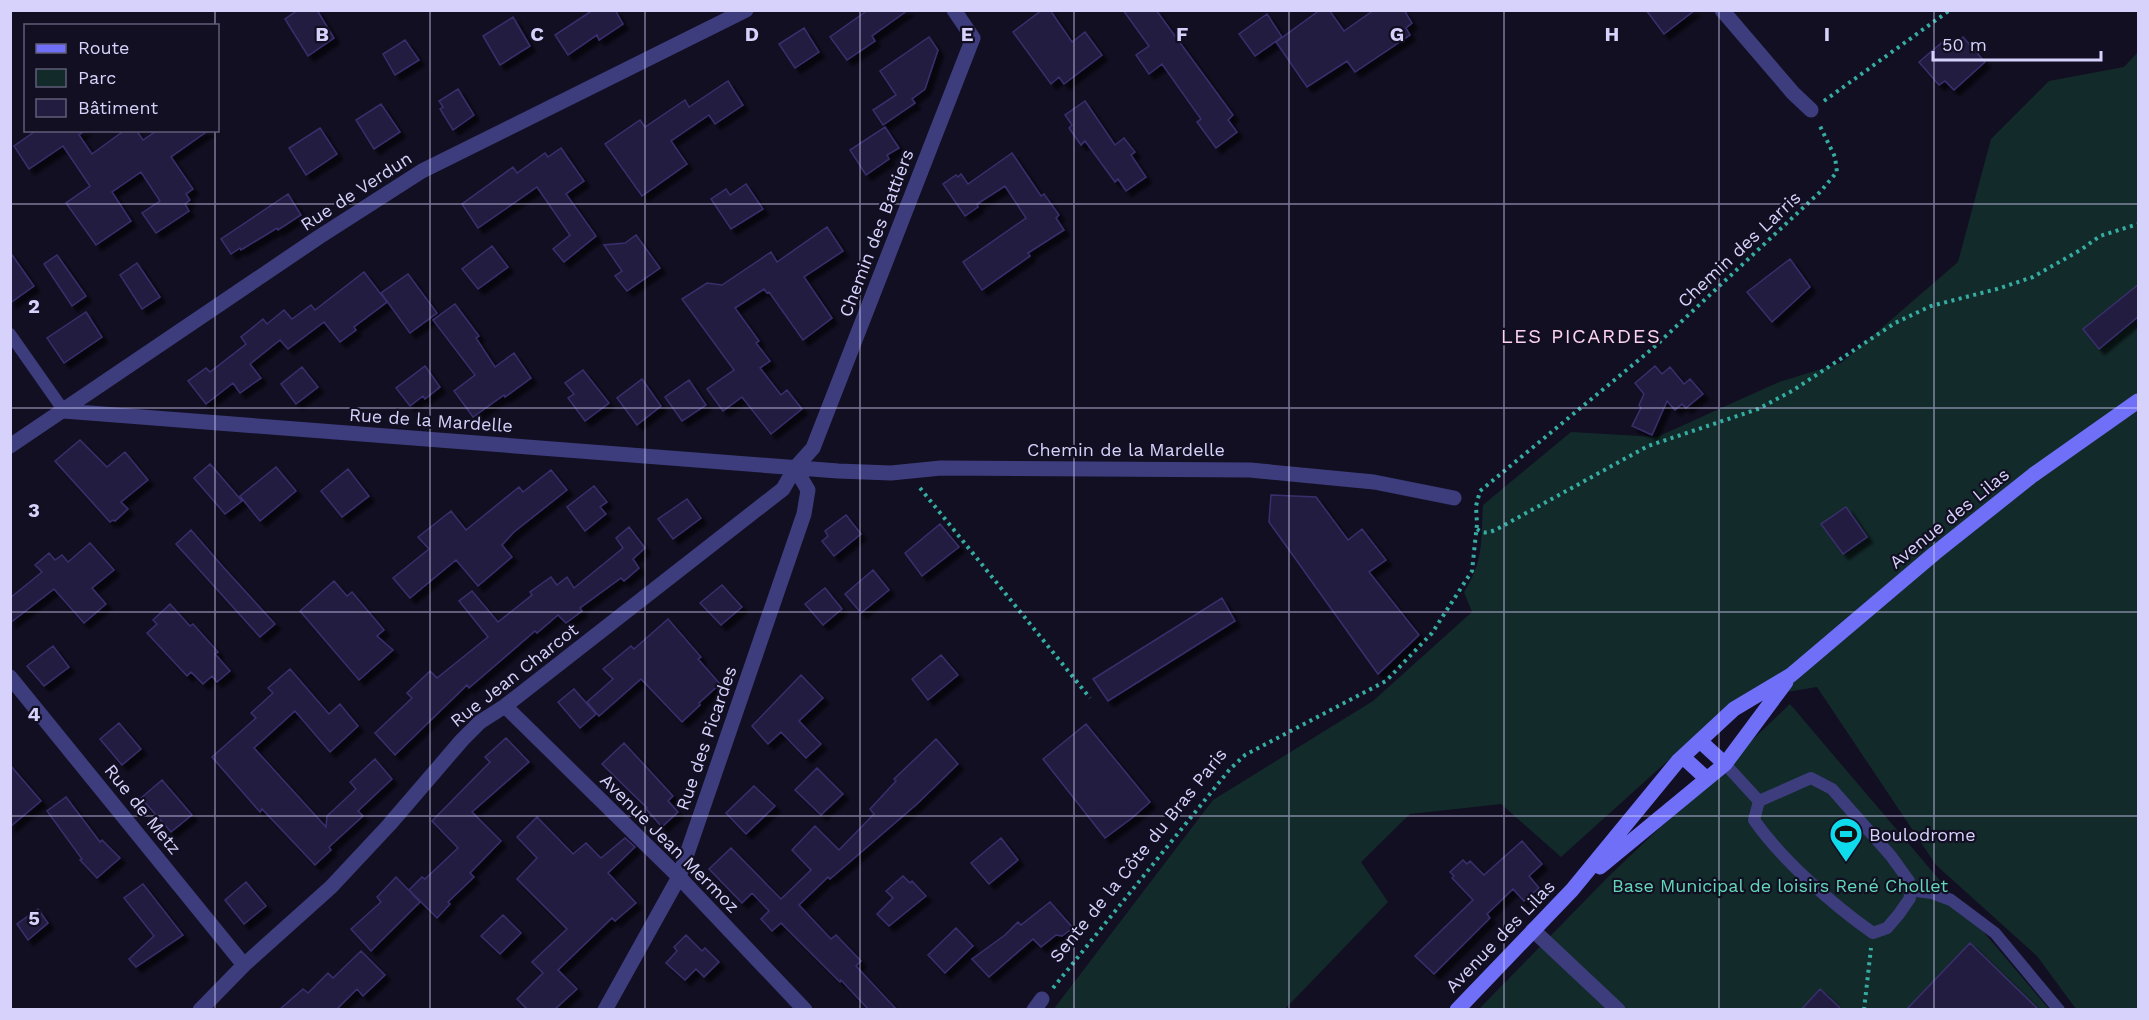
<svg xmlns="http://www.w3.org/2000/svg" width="2149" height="1020" font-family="'Work Sans',sans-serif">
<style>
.green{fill:#122b2a}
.building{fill:#231c41;stroke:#3a2f6c;stroke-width:1.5;filter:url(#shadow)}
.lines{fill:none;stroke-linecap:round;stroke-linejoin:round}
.path{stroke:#35ada3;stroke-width:4;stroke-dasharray:3 4.5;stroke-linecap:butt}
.lane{stroke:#3d3d7e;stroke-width:12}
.street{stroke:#3d3d7e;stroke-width:15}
.secondary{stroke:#6f6ff7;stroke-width:15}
.grid{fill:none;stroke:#d6d2fc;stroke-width:1.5;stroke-opacity:0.55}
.labels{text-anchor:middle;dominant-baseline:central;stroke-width:4.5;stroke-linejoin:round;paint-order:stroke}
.street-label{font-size:18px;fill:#d6d2fc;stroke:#120f22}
.poi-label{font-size:18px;fill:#d6d2fc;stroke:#120f22;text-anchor:start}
.park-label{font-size:18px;fill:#62d8b8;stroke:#120f22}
.neighbourhood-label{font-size:20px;letter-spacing:1.5px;fill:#fdd4ef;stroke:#120f22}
.grid-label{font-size:20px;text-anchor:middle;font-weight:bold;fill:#d6d2fc;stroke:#120f22;stroke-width:4.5;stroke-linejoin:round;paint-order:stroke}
</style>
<defs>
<filter id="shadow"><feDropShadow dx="5.5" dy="5.5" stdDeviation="1.5" flood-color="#0009"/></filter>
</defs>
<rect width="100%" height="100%" fill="#120f22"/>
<!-- green -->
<path class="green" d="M2138,52V1009H2076L2037,956L1936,865L1817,687L1734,701L1561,857L1501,804L1410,814L1361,862L1388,902L1285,1009L1053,1010L1213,800L1373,701L1472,612L1464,592C1484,561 1481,540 1483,505L1571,432L1657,437L1779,382L1841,363L1958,262L1991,139L2049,81L2124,67Z
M1790,704L2049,1009L1478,1010L1609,876Z"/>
<!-- building -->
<path class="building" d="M298,10H317L334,38L308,56L285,19Z
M593,10H615L623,24L599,40L597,35L568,55L555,35Z
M868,10H908L872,36L875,41L847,60L830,37Z
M1042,10H1050L1072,42L1085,32L1102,55L1064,84L1059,77L1051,84L1013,32Z
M1123,10H1156L1233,115L1228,120L1237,132L1216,148L1197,122L1201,119L1162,64L1149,74L1136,55L1149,46Z
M1320,10H1329L1344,31L1374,10H1404L1412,23L1406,28L1410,35L1355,72L1347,61L1307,87L1276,42Z
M1646,10H1695L1664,34Z
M1267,14L1282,37L1255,56L1239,34Z
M513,17L530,46L500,65L483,36Z
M804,28L819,52L795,68L779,44Z
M929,37L938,50L925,89L912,99L915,103L883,125L873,110L896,95L880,71Z
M1963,37L1985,62L1954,90L1945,81L1939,85L1919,62L1947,38L1954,46Z
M405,40L419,60L395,75L383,54Z
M728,81L743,105L715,124L709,115L671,141L687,164L642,196L605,144L640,120L645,127L685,100L689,107Z
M458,89L474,115L453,130L440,109L443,107L439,101Z
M1085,101L1115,145L1124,138L1135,152L1131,155L1146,177L1126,191L1118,179L1115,182L1085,141L1081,145L1069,128L1072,125L1065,115Z
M381,104L400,132L374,149L356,120Z
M885,127L899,148L887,155L889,159L866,175L850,150Z
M320,128L337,154L306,175L289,148Z
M37,130H85L79,135L92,154L125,130H136L143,140L158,130H209L171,157L193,189L186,194L190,200L185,204L189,211L156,233L142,213L160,201L141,172L112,192L131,221L96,245L66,203L90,186L63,146L29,169L14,146Z
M561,148L584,181L566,194L596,236L564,262L553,249L570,235L537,187L478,228L462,204L513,167L517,173L545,153L548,157Z
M1012,153L1041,196L1044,194L1059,215L1056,218L1064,230L1028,253L1030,256L982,290L963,262L1026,218L1005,186L977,204L978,207L965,216L943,184L956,175L958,177L961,174L968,184Z
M746,184L763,209L731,229L711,199L726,189L730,195Z
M288,194L301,215L278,230L277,228L241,250L240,248L231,254L221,239Z
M827,227L843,251L804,277L832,318L803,340L769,292L767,293L764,289L735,308L759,341L756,343L770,361L760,368L781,395L787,390L802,409L771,434L742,397L723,411L707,389L734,370L682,299L707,283L722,285L771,252L777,262Z
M636,235L660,268L627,291L615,276L622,271L604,245L625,243Z
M492,246L508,267L478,289L462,269Z
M10,252L34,286L10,303Z
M57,255L86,296L72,306L44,264Z
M1790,259L1810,287L1772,322L1747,292Z
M137,263L160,297L142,309L120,275Z
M364,272L387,302L354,327L356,330L340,342L324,322L288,349L280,340L250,364L261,378L240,393L233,383L206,404L188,381L206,368L210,372L246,344L241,337L263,319L267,324L284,310L292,319L311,305L315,310Z
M408,274L437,313L410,333L381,293Z
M2139,284V316L2099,349L2083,329Z
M455,304L479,336L476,338L495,367L514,353L531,378L505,397L504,395L473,417L454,391L475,375L433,320Z
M86,312L102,337L64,363L47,338Z
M425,366L440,387L425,399L423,396L410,406L396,388Z
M1655,366L1662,374L1670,367L1684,384L1690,379L1703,394L1686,408L1682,404L1675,410L1667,401L1652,435L1632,426L1641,408L1639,405L1644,394L1635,383Z
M302,367L318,387L296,404L281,384Z
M583,370L609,403L585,421L568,398L574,394L565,383Z
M642,379L661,406L637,425L617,398Z
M689,380L706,405L682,421L665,397Z
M80,440L107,467L125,452L148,480L121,502L128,509L115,521L113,520L110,522L55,461Z
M210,464L242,501L225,514L194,478Z
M276,467L296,491L260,521L240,496Z
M348,469L369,496L342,517L321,491Z
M551,470L567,490L514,532L502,545L512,557L478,586L456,560L410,598L393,578L429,549L418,537L451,511L466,530L519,487L523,492Z
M594,486L607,502L600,507L606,514L585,531L567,507Z
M1271,495L1316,497L1348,540L1362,529L1386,560L1369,572L1419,635L1378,674L1269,522Z
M687,499L701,518L673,539L658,519Z
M1846,507L1867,537L1843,554L1821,524Z
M846,515L861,534L834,556L822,541L828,536L825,531Z
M940,524L959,547L922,576L905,553Z
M629,527L645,548L633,559L639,568L624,581L621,578L580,608L582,611L566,623L558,615L537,633L535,631L469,688L467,685L395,755L375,733L412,698L407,693L430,671L437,678L488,637L459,601L472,591L498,622L532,595L530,592L551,577L557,585L567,577L574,588L623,548L616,538Z
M191,530L224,568L275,624L260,637L176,544Z
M90,543L114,570L92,588L106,604L84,623L54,589L10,623V598L42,572L35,565L49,553L55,560L62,555L68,562Z
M873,570L889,590L861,613L845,594Z
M334,581L347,596L352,592L384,630L377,636L393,650L359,680L300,611Z
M722,585L742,607L721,625L700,603Z
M825,588L842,609L823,625L805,604Z
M1222,598L1235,621L1108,701L1093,679Z
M170,604L190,626L193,624L218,652L215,654L230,671L217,682L212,676L203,684L191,672L187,676L147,633L157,624L153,620Z
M668,619L701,657L698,659L720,684L699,703L700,705L682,722L641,679L599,716L587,702L613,679L603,669L631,646L634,649Z
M53,646L69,667L44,686L27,666Z
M941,655L958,675L928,700L912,679Z
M290,669L329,714L340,704L358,726L330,752L295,711L254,748L326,827L327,816L356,789L350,782L375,759L392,779L358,811L363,816L329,847L331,850L315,865L262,809L260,812L212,757L256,718L251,713L273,693L268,688Z
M801,675L823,698L799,721L821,744L806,758L781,732L768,744L752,726Z
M574,689L596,714L580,728L558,702Z
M119,723L141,749L122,765L100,739Z
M1086,724L1150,802L1132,818L1105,838L1043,759Z
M506,738L529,762L472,812L501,841L470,873L474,877L448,902L450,904L437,918L409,890L422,877L425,879L458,848L432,821L490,762L485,757Z
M936,739L958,764L917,804L830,879L828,877L799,905L831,939L836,935L861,961L856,966L897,1010H869L841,980L840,982L781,923L772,931L761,919L769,911L752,893L742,903L709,869L731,848L781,899L811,870L792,850L815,826L839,850L874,814L870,809L896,781L894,779Z
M624,743L673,796L668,801L678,812L662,827L646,809L647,808L602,764Z
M10,765L41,801L10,827Z
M817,768L843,794L821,815L795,790Z
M162,780L192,815L171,832L141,798Z
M754,786L775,806L746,834L726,813Z
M66,797L100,842L102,840L120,858L97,878L80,860L82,859L47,811Z
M537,817L573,854L586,843L601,858L625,838L635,847L608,873L636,903L615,921L612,918L558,970L577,989L554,1010H528L517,999L543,973L532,962L567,929L517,879L537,858L517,837Z
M1001,838L1018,860L989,884L971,863Z
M1522,841L1542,864L1529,876L1539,888L1524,901L1513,889L1487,914L1490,918L1434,974L1415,956L1473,900L1452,878L1454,876L1450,872L1463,860L1467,864L1470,861L1484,875Z
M903,876L910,883L912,881L926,896L889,926L877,914L893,898L886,891Z
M396,877L420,902L371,951L351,929L381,902L377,897Z
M246,882L266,906L244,924L225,900Z
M143,884L183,935L136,967L129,959L154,936L124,898Z
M1050,902L1073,928L1062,936L1056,935L1041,947L1033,939L989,977L972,959L1005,935L1018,922L1021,925Z
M38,909L48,923L28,940L17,924Z
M503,915L521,933L500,954L481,936Z
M956,928L973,946L945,973L928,955Z
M686,935L702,951L705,948L719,962L704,977L696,969L685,980L666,963L677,951L674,947Z
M1970,943L2006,978L2039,1010H1906Z
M361,951L385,975L363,996L357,989L336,1010H279L303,989L308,993L328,973L333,978Z
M1820,989L1842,1010H1801Z"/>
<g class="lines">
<!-- path -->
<path class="path" d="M1824,101L1950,10
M920,488L1090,698
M1477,529C1485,535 1491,532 1499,528L1648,446L1758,409L1792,391L1895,323L1931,306L1997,289L2033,277L2082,249L2100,236L2138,224
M1053,988L1230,769L1245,755L1386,681L1432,633L1472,571L1477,524L1476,506L1480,491L1652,349L1820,192L1837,172L1835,157L1819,124
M1864,1010L1871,948"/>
<!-- lane -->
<path class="lane" d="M10,334L64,411
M1725,764L1759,801L1754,820C1782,860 1833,905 1873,933L1887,928L1899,914L1910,898L1909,881L1891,856L1832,789L1811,778L1759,801
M1910,890L1932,893L1951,900L1995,933L2059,1010"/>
<!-- street -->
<path class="street" d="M1722,10L1793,93L1811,110
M64,411L838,471L891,473L941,468L1250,470L1374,482L1454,498
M10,446L319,237L422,171L746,10
M10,677L244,965
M505,706L679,877L805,1010
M1533,930L1618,1010
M200,1010L244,965L331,887L389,825L462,740L480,722L505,706L783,489L795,468L813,448L973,38L954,10
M605,1010L679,877L804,514L808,490L795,468
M1034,1010L1042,999"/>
<!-- secondary -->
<path class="secondary" d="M1700,741L1725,764
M1683,757L1707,779
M1600,867L1725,764L1786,682
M1457,1010L1572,890L1678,761L1734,709L1791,675L1935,553L2033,475L2138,401"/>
</g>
<!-- grid -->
<path class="grid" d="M215,10V26M430,10V1010M645,10V1010M860,10V1010M1074,10V1010M1289,10V1010M1504,10V1010M1719,10V1010M1934,10V1010M215,130V1010M10,204H2138M10,408H2138M10,612H2138M10,816H2138"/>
<!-- icons -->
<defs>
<g id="stadium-pin" transform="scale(1.725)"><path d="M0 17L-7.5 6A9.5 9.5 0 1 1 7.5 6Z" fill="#0edced" stroke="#120f22"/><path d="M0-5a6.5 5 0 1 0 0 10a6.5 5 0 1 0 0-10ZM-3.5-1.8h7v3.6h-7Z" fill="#111"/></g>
</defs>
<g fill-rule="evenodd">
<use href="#stadium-pin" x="1846" y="834"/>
</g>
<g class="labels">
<!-- street labels -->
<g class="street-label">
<text transform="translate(356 191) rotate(-33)">Rue de Verdun</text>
<text transform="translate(876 233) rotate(-69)">Chemin des Battiers</text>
<text transform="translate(1739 249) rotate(-43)">Chemin des Larris</text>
<text transform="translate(431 420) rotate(4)">Rue de la Mardelle</text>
<text x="1126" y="449">Chemin de la Mardelle</text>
<text transform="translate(1949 518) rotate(-39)">Avenue des Lilas</text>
<text transform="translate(514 675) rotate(-38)">Rue Jean Charcot</text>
<text transform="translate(706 738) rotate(-71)">Rue des Picardes</text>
<text transform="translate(143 809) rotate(51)">Rue de Metz</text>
<text transform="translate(670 843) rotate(45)">Avenue Jean Mermoz</text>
<text transform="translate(1138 855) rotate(-51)">Sente de la Côte du Bras Paris</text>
<text transform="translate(1500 936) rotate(-46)">Avenue des Lilas</text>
</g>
<!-- poi labels -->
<g class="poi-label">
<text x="1869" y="834">Boulodrome</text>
</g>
<!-- park labels -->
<g class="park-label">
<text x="1780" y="885">Base Municipal de loisirs René Chollet</text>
</g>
<!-- neighbourhood labels -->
<g class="neighbourhood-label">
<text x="1581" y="336">LES PICARDES</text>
</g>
</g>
<g class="grid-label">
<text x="322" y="41">B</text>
<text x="537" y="41">C</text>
<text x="752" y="41">D</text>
<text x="967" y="41">E</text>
<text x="1182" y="41">F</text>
<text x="1397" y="41">G</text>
<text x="1612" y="41">H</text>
<text x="1827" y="41">I</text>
<text x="34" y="313">2</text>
<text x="34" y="517">3</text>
<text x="34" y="721">4</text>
<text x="34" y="925">5</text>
</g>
<!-- border -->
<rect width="2149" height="1020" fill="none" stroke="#d6d2fc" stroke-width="24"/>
<!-- legend -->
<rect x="24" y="24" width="195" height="108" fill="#120f22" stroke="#605d79" stroke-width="1.5"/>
<rect x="36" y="44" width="30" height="9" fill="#6f6ff7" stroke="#605d79" stroke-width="1.5"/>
<text x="78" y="54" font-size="18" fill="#d6d2fc">Route</text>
<rect x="36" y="69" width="30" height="18" fill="#122b2a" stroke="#605d79" stroke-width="1.5"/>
<text x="78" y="84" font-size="18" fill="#d6d2fc">Parc</text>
<rect x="36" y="99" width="30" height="18" fill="#231c41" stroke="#605d79" stroke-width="1.5"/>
<text x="78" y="114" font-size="18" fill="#d6d2fc">Bâtiment</text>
<!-- scale -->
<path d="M1933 51v9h168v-9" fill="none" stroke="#d6d2fc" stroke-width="3"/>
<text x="1942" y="51" font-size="18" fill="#d6d2fc" stroke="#120f22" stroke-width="4.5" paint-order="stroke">50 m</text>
</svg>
